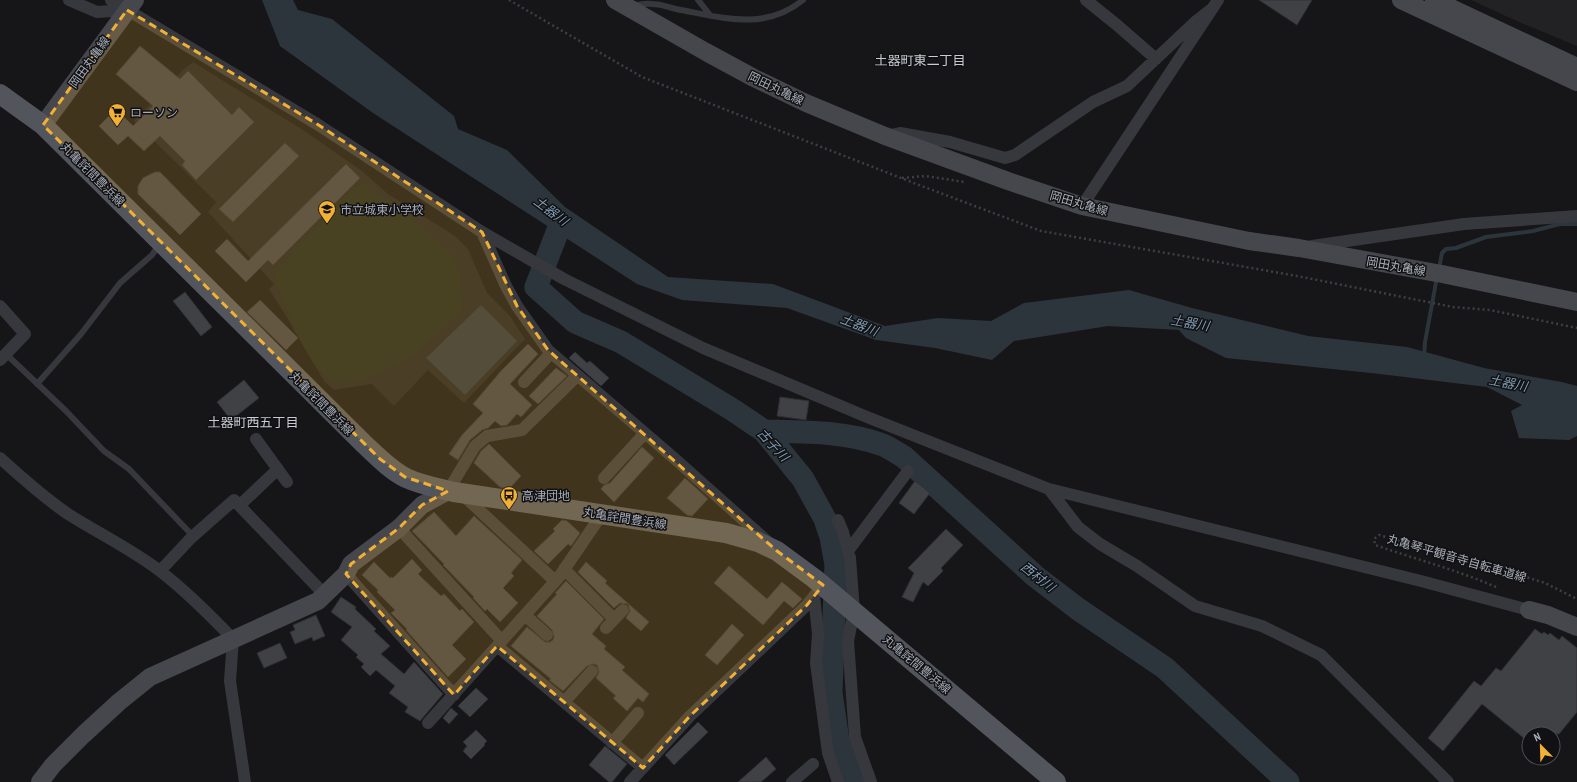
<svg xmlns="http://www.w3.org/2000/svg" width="1577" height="782" font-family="'PT Sans Narrow','Noto Sans JP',sans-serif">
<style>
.built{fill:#222225}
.green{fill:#1e261f}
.water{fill:#2c353c}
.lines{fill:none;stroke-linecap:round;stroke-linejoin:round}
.stream{stroke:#2c353c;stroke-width:4}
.river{stroke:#2c353c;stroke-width:23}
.building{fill:#404145;stroke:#303034}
.path{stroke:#3d3f44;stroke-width:2.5;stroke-dasharray:2 3;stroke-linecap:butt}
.lane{stroke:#37383d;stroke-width:6}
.street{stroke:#37383d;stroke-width:12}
.secondary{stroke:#45474d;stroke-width:18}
.primary{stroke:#53555c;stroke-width:20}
.marked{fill:#f2b134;fill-opacity:0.2;stroke:#f2b134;stroke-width:3;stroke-dasharray:8 5;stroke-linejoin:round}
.labels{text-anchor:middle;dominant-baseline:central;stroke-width:3;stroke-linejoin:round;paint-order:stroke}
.street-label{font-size:12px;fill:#a8adb8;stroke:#111113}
.poi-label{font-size:12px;fill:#a8adb8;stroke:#111113;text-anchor:start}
.neighbourhood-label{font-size:13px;fill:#c9ccd4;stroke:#111113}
.water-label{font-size:13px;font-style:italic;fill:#7f9bb3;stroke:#111113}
</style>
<rect width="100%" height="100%" fill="#161618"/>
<!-- built -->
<path class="built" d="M1471,0H1577V46L1519,22Z
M193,62L303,130L362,171L388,194L455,236L468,249L487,293L510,316L525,339L464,403L428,370L394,406L372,384L334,390L324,381L286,316L269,289L274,284L208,212L216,202L134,121L184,69Z"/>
<!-- green -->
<path class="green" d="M363,183L415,220L453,255L461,278L463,311L416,353L394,367L355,383L330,382L316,367L295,332L274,277C286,257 304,240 320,223C334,208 346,193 363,183Z"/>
<!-- water -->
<path class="water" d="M262,0H293L298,10L332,19L454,116L458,129L507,150L565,207L668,277L773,284L885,326L938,318L991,321L1024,303L1129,290L1192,308L1308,336L1407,347L1484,368L1562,382L1577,386V436L1569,440L1519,438L1511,411L1522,405L1487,387L1380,374L1226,358L1186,338L1179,330L1108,326L1014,341L992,360L935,348L876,340L787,308L682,300L637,284L373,113L280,46Z
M481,305L517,341L465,395L426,358Z"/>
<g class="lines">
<!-- stream -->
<path class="stream" d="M1439,268L1442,253L1446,249L1456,248L1486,237L1533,231L1560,224H1577
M1424,357L1425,342L1437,277"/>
<!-- river -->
<path class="river" d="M562,220L536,287L575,322L621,342L733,410L764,431L803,479L825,519L831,537L836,565L831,692L838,741L854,782
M764,431C803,432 845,431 883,445C890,448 897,453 904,457L1035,576L1078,609L1165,668L1288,782"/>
</g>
<!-- building -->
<path class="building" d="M1259,0H1312L1297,25Z
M140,46L180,79L188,71L232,115L239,107L254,122L196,180L182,165L185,161L160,136L144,151L128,136L118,145L99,126L116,109L133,126L153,106L116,74Z
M285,143L299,156L233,222L219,209Z
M346,164L360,178L273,265L268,260L246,282L215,251L227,239L248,261Z
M155,172H160L201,214L180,235L138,194V186L143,178Z
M185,292L212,327L201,336L173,301Z
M260,300L298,338L286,350L247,312Z
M528,344L538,354L510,384L532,405L521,417L517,414L507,425L501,426L495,421L488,428L482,430L470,440L458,460L449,454L462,435L483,413L473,404L501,371Z
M575,352L587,363L590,361L609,378L601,386L569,358Z
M556,368L567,376L538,404L529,396Z
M244,380L259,398L231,420L217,402Z
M780,397L809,401L806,420L777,416Z
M489,444L521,476L509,489L500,487L474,463L481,451Z
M642,447L654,458L614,502L601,489L604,485L610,483Z
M685,478L708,499L692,516L687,515L667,498Z
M915,481L930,493L914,514L899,503Z
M434,512L456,536L474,516L522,560L511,573L514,576L503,588L518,603L500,622L487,609L485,611L473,598L474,597L443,565L444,564L412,531Z
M562,520L567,521L580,533L571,546L568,544L548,564L534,551L555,531L553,529Z
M946,529L963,545L941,568L943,571L928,586L923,582L913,602L902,597L914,573L908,568Z
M412,559L422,570L418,574L441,596L444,594L460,611L462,609L474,622L452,645L466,659L448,677L406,630L407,629L391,613L395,610L377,592L378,590L362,575L374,562L390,578L392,577L393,578Z
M586,562L607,581L605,583L649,622L641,631L626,618L630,611L628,604L620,603L614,608L578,572Z
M729,566L767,599L782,582L802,599L793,608L784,601L763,625L714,583Z
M566,581L604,619L592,634L606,646L604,649L625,667L622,670L649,694L643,702L638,698L627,711L613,698L616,696L596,678L599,672L597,665L593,664L587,666L563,691L549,680L551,679L511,646L527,627L545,642H550L553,640L554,636L552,630L537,616L557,594L555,593Z
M341,597L356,607L355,609L376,629L374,631L390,646L381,654L404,674L414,662L443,694L420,721L405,712L408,707L389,693L395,686L376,670L370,676L361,667L364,664L356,657L358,655L341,640L352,627L331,612Z
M316,615L325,636L313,641L312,637L295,644L290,632L295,630L293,625Z
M732,624L744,635L717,665L705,655Z
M1535,629L1542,634L1544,632L1548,635L1550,633L1559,640L1562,636L1577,648V712L1559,734H1539L1533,729L1525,739L1482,704L1443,751L1428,738L1474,681L1481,686L1496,668L1501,671Z
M280,643L287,658L264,668L257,653Z
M476,688L488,699L470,717L458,706Z
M451,708L458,714L449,724L443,718Z
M698,722L708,732L674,765L665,755Z
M476,730L487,741L484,744L485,745L471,759L463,751L467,746L463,742Z
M605,746L627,764L612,782H609L589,765Z
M766,757L776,769L761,782H738Z"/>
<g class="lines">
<!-- path -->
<path class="path" d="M509,0L642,77L919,185L1041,231L1297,276L1453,307L1490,310L1577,328
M902,178L926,176L964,182
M1496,587C1457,570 1415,559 1375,545L1374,539L1379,535L1494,567L1545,583L1577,599"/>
<!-- lane -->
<path class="lane" d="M698,0L710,15
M633,5C639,5 646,3 652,4C660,4 668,7 676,9C721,17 764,32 803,0
M6,354L66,411L104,451L129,469L193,536
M37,384L81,334L120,283L152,255L159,245"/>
<!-- street -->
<path class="street" d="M69,0L97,12L127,10
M111,0L317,124L482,232L564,279L703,348L867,417L1049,489L1421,581L1529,610
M1086,0L1117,25L1156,59
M891,135L900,133L950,142L1005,158L1015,155L1093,102L1127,86L1195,22L1213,8
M1082,206L1218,0
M482,232L506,286L517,306L548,350L674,458L767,541
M1312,246L1464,224L1577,216
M0,306L25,334L0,360
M524,382L551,353
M256,439L287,482
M0,458C22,478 43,497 68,514C98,533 131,549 160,571C186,591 211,616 233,639L230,681L245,782
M604,478L645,433
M1049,489L1078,527L1100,544L1137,566L1195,606L1262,626L1321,655L1448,782
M448,491L475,446L487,436L522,430L577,376
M463,495L555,581
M240,505L278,469
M838,520L843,532L850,558L854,611L848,641L855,737L871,782
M399,528L502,641
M848,551L908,471
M564,569L614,619
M160,571L191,538L234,500L325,595
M346,574L454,695
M814,596L818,634L816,663L828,753L838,782
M525,615L547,635
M606,628L623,610
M497,646L643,768
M564,702L592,671
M428,723L559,577L602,514
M612,743L638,713
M630,782L690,716L807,605L823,585
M792,782L813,764"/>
<!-- secondary -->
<path class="secondary" d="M615,0L706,52L754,78L806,103L885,136L1008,181L1082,206L1249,241L1299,248L1442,274L1577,302
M1401,0L1577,82
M1434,0L1577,67
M43,125L135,0
M1529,610L1548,615L1577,627
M40,782L53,765L83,735L119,702L150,677L318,601L346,574L351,564L399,528L422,505L448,491"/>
<!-- primary -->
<path class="primary" d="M0,94L43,125L364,444C377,456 390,470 406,478C421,485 438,488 454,492L726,533L758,542L777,551L815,579L1056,782"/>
</g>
<!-- marked area -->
<path class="marked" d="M127,10L317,124L482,232L517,306L548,350L777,551L823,585L807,605L690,716L643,768L497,646L454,695L346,574L351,564L399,528L422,505L448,491L405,477L380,459L43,125Z"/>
<!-- icons -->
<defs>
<g id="supermarket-pin" transform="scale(0.9)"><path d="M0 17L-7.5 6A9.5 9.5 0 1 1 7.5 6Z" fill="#f2b134" stroke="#111113"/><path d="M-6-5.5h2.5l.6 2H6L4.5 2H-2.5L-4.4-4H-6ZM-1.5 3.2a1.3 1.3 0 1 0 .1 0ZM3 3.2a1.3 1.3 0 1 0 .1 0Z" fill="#111"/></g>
<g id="school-pin" transform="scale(0.9)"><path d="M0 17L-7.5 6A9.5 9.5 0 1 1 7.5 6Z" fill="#f2b134" stroke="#111113"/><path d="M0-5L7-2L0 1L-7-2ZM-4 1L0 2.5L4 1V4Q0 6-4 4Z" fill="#111"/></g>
<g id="bus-pin" transform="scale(0.9)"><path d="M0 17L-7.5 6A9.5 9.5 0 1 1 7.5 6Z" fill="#f2b134" stroke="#111113"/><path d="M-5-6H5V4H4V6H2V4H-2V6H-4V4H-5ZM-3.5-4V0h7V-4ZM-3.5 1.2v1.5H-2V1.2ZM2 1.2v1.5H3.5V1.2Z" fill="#111"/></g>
</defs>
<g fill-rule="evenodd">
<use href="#supermarket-pin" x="117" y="112"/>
<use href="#school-pin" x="327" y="209"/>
<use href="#bus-pin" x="509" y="495"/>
</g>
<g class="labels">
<!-- street labels -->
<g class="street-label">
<text transform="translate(89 62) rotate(-54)">岡田丸亀線</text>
<text transform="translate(776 88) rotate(26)">岡田丸亀線</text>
<text transform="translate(93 174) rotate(45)">丸亀詫間豊浜線</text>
<text transform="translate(1079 203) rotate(16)">岡田丸亀線</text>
<text transform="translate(1396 266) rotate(10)">岡田丸亀線</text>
<text transform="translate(322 403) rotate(45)">丸亀詫間豊浜線</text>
<text transform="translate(625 518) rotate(9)">丸亀詫間豊浜線</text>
<text transform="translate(1457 558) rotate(16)">丸亀琴平観音寺自転車道線</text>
<text transform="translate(917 664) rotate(40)">丸亀詫間豊浜線</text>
</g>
<!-- poi labels -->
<g class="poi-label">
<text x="130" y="112">ローソン</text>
<text x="340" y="209">市立城東小学校</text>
<text x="522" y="495">高津団地</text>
</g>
<!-- neighbourhood labels -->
<g class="neighbourhood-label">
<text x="920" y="60">土器町東二丁目</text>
<text x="253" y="422">土器町西五丁目</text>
</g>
<!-- water labels -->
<g class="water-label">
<text transform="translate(551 211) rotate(37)">土器川</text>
<text transform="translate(1190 323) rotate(10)">土器川</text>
<text transform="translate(859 325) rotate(21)">土器川</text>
<text transform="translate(1508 383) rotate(11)">土器川</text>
<text transform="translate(773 445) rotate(47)">古子川</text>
<text transform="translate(1038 577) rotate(38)">西村川</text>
</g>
</g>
<!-- north arrow -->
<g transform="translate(1541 746) rotate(337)"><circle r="19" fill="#111113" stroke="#4d4f55"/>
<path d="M0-3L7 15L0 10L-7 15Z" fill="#f2b134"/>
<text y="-6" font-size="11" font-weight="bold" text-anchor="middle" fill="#a8adb8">N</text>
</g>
</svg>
